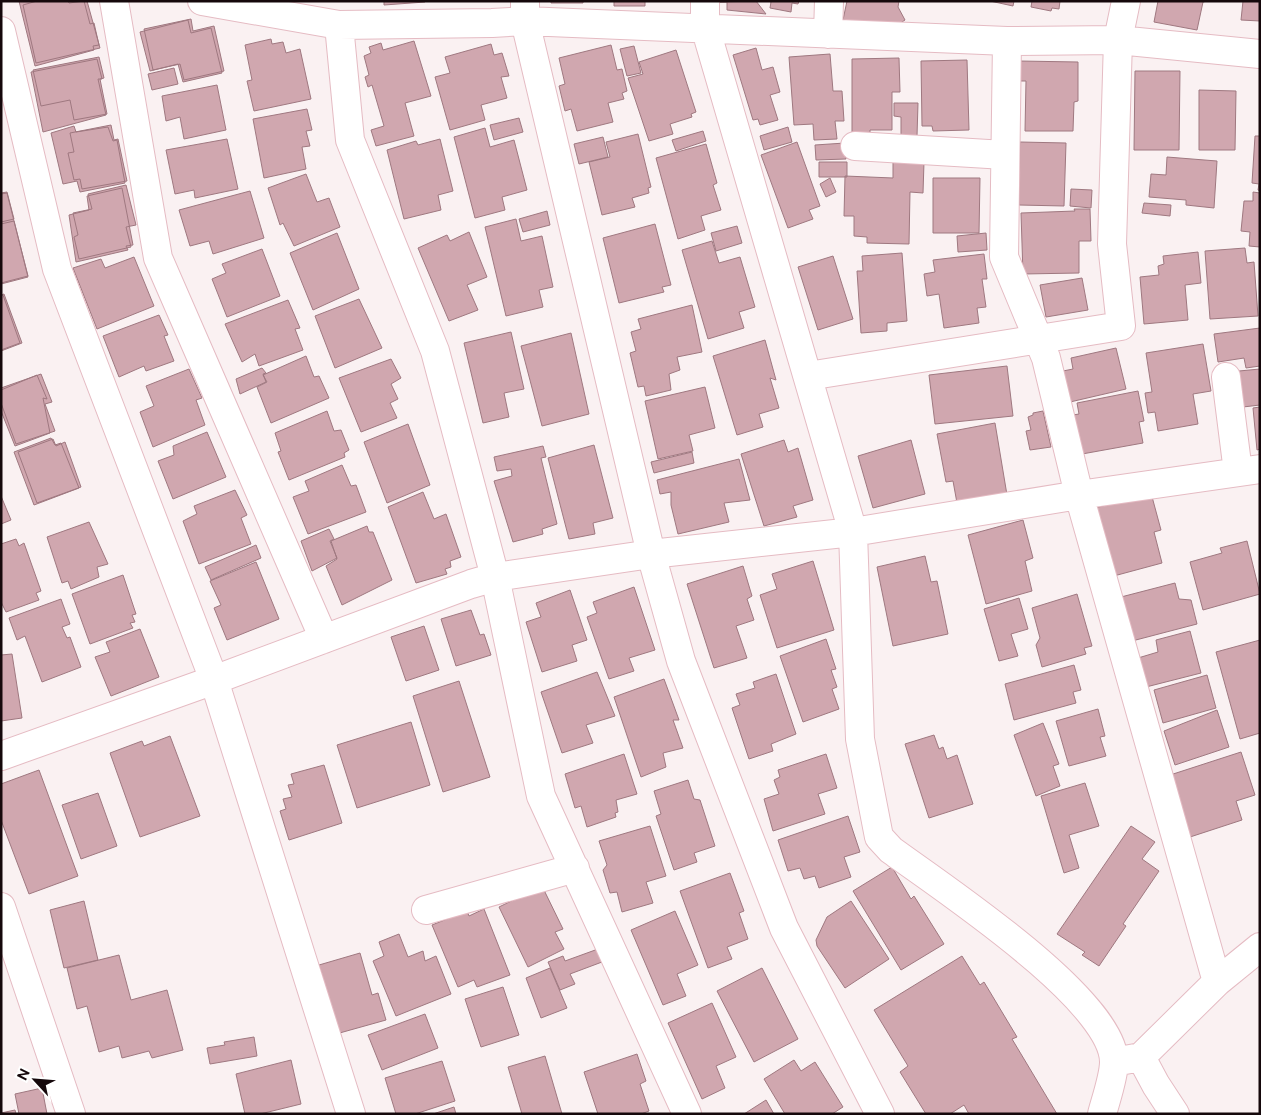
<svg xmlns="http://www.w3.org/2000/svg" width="1261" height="1115" font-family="'Public Sans',sans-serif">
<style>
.building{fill:#d0a7af;stroke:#9f7880}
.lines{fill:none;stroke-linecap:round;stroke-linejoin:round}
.minor-casing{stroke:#e5bbc3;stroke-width:30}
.minor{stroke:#fff;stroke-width:28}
</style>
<rect width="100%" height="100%" fill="#faf1f2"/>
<!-- building -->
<path class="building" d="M19,1H68L69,3L84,1L90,24L94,23L99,45L93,46L94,50L35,66Z
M87,1L100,48L36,63L23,5L37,1Z
M384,1H425V2L384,5Z
M551,1H583V3H551Z
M614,1H645V6H614Z
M756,1L766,14L727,10V2H719Z
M768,1H799L798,4L792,3L791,12L770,8L771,2Z
M847,1H899L898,7L905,20L893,28L843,20Z
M990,1H1014L1013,6Z
M1032,1H1060L1059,9L1052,8L1051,11L1031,7Z
M1158,1H1207L1203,2L1197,30L1154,22Z
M1243,1H1260V21L1241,20Z
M191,19L193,31L214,26L224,71L184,80L180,64L153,70L144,29Z
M188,20L191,33L211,28L222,73L183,82L178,64L150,71L140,32Z
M271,39L272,44L283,42L286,53L300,49L311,99L254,111L247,81L252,80L245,45Z
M414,41L431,96L405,103L414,136L376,146L371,130L384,126L372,85L368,87L365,77L369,75L364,56L371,53L369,47L381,43L383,50Z
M491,44L494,55L502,53L509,76L501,77L507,98L481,105L485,120L450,130L435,77L450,73L445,57Z
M611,45L617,70L622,69L627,91L622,93L624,99L608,103L613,122L577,131L571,109L565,111L559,86L565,84L559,58Z
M634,46L641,73L627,76L620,49Z
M756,48L762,70L773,67L780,92L770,95L778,120L760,125L758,119L753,120L733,55Z
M676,50L696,112L691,114L692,117L670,124L673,134L649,141L628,78L643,74L639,62Z
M830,54L833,91H842L844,121H835L837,139L814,140L813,124L794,125L789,57Z
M99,57L104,78L100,79L107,114L74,120L70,100L41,106L33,70Z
M899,58L900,92H892V130H870V134H852V59Z
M97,59L102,79H98L106,115L43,132L31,72Z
M967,60L969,130L933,131L932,126H922L921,61Z
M1019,61L1078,62V101L1074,102L1073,131H1025L1026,81H1018Z
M174,68L178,84L152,90L148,74Z
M1135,71H1180L1179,150H1134Z
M217,85L226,130L184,139L180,117L166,121L162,96Z
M1199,90L1236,91L1235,150H1199Z
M894,103H918L917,136H901V117L894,116Z
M307,109L312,130L306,131L310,146L302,147L306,169L264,178L253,119Z
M519,118L523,132L494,140L490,125Z
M111,125L114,140L118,139L127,181L82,189L80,179L74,180L68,153L74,152L70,133Z
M74,126L76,132L108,127L113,141L117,140L125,183L80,192L77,181L63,184L51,133Z
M788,127L792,142L764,150L760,136Z
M485,128L490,147L514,140L527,190L502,197L505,210L475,218L454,137Z
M703,131L706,141L676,151L672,140Z
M638,134L651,187L648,188L649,193L632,198L635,207L602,215L589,162L610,157L606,142Z
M1255,136H1260V191L1258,190L1259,184L1252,183Z
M603,137L608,157L579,164L574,144Z
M227,139L238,189L195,198L194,190L175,194L166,150Z
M440,139L453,191L438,195L441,210L404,219L387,150L416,141L418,145Z
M797,142L820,206L809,210L813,219L788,228L761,155Z
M1020,142L1066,143L1064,206L1019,205Z
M845,143L846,159L816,160L815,145Z
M706,144L717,183L713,185L721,210L701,216L705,230L678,239L656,158Z
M1167,157L1217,161L1214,208L1186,205V200L1149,197L1151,174L1166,175Z
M893,161L924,162L923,193L910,192L909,244L867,243V237L854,236V216H844L845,176L893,178Z
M819,162H847V177H819Z
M306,174L317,202L329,198L340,227L294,246L283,223L280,225L268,188Z
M830,178L836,192L826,197L820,184Z
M933,178H980L979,233H933Z
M126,185L136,225L126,227L131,247L79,259L74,237L78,235L73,213L92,209L88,194Z
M122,188L133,245L126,246L128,250L76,262L69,215L89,210L87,196Z
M1071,189L1092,190L1091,208L1070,206Z
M250,191L264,238L213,254L209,241L190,246L179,210Z
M7,192L14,219L1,222V193Z
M1253,192L1260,193V247L1249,246L1250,232L1241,231L1244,201H1253Z
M7,193L28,277L1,284V194Z
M1144,203L1171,205L1170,216L1142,213Z
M1074,209H1090L1091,241H1079V273L1023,274L1021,213L1075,211Z
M547,211L550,225L523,232L519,219Z
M516,219L521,241L542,236L553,287L539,290L543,307L506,316L485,227Z
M14,221L28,276L1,283V224Z
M655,224L671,285L662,287L664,292L619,303L603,238Z
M737,226L742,243L716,251L711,233Z
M469,232L487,277L467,285L478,310L449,321L418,248L447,235L450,241Z
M337,233L359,289L313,310L290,253Z
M986,233L987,250L958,252L957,236Z
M712,241L719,263L740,257L755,307L739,312L744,328L708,339L682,250Z
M1245,248L1247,263L1254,262L1258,316L1210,319L1205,251Z
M262,249L280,296L227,317L212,279L226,273L222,264Z
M1198,252L1201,283L1185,285L1188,320L1144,324L1140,277L1159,275L1158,266L1164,264L1163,256Z
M902,253L907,321L887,323V331L861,333L857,271H863L862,256Z
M984,254L987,279H982L986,307L977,308L979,323L944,328L939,294L927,296L924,274L935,272L933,260Z
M833,256L853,319L818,330L798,267Z
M134,257L154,306L97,329L73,268L101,259L105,268Z
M1082,278L1088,310L1046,317L1040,285Z
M4,294L22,343L1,351V295Z
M3,295L20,343L1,350V296Z
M359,299L382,348L335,368L315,316Z
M288,300L300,328L295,329L303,350L259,366L255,354L242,362L225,324Z
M692,305L702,352L677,357L680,370L669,374L671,390L646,396L644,386L638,387L630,353L636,351L631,332L641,329L638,319Z
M159,315L168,335L164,336L174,361L146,371L144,366L119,377L103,336Z
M1260,328V366L1246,368L1244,358L1218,362L1214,334Z
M511,332L524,389L504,393L509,417L483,423L464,343Z
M571,333L589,414L542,426L521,346Z
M765,340L776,380L770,378L779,408L759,414L763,427L737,435L713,356Z
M1203,344L1211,391L1193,394L1198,424L1158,431L1155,412L1148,413L1145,393L1152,392L1146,353Z
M1116,348L1126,389L1070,402L1063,371L1073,369L1071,358Z
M306,356L314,377L319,376L329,398L271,423L257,387L267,382L263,375Z
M391,359L401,378L391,384L398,399L390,403L397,418L361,432L339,378Z
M1007,366L1013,416L935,424L929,375Z
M262,368L266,373L263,374L266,382L240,394L236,379Z
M189,369L202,398L196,400L205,425L153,447L140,412L154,406L146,386Z
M1260,369V405L1243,407L1239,371Z
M41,374L52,402L45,404L55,431L16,444L1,403V388Z
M37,375L47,399L43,398L50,433L15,446L1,411V390Z
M705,387L715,428L689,435L693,451L658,459L645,401Z
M1138,391L1144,421L1139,422L1143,443L1082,454L1073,415L1079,414L1077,403Z
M1260,407V449L1257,450L1253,408Z
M327,411L334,431L341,430L349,450L344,453L345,457L289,480L278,452L281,451L275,433Z
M1043,411L1051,447L1030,450L1026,431L1031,430L1028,417L1033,415V413Z
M995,423L1007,495L957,503L953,481L946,482L937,434Z
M408,424L430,485L387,503L364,442Z
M207,432L226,477L173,499L158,461L174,455L173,446Z
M51,438L55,445L61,443L79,488L34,505L14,452Z
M53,439L56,446L65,442L81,487L37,503L18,452Z
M784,440L788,452L798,448L813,500L793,506L797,517L764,526L741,454Z
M911,440L925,494L873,508L858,456Z
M594,445L613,518L593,523L595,534L569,539L548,458Z
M543,446L546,457L541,458L557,524L542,529L543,534L513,542L494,481L512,476L511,469L497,471L494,457Z
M692,452L694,463L654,473L651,462Z
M739,459L750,500L724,503L729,522L678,534L671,505V492L660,494L657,480Z
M342,465L351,486L356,485L366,512L308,534L293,497L309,491L305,481Z
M235,490L247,515L241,518L251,544L199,564L183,521L197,514L194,506Z
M423,492L434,519L446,514L461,557L450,561L451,567L445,569L447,574L416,583L388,507Z
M1151,493L1161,530L1154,532L1162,563L1110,577L1095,508Z
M1,496L11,520L1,524Z
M1023,520L1033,558L1025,561L1032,591L986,604L968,535Z
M89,522L108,564L97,567L99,577L71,589L68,581L62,583L47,537Z
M367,526L369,532H373L392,580L342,605L326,566L337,559L331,541Z
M329,529L334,539L330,541L337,558L312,571L301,541Z
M16,539L19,546L24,543L41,591L36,593L39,600L6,612L1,602V544Z
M1247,541L1260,594L1203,610L1190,562L1222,553L1220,548Z
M256,545L261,558L211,580L205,567Z
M925,556L931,582L937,581L948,634L893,646L877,567Z
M813,561L834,630L777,648L760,595L777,589L772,574Z
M256,562L279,619L227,640L214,608L221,605L210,581Z
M743,566L752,596L747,599L754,620L736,626L747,658L714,668L687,584Z
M123,575L136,614L132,615L135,622L130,623L133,628L90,644L72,594Z
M1175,583L1179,599L1191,600L1197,624L1132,641L1121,597Z
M634,587L655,650L629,658L634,671L609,679L587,617L597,613L593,602Z
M570,590L587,640L572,645L577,661L542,672L526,622L541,617L536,603Z
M1077,594L1092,646L1084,648L1086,654L1042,667L1036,645L1040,638L1032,608Z
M1019,598L1028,629L1011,634L1018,656L999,661L984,609Z
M61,599L70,624L62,627L67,638L70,637L81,667L42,682L25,636L17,640L9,618Z
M471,610L480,635L484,634L491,655L456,666L441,619Z
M424,626L439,670L406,681L391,637Z
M140,629L159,677L111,696L95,657L110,652L106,642Z
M1190,631L1201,673L1146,687L1138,658L1158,652L1156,640Z
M826,639L836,669L831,670L837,687L832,689L839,709L803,722L780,656Z
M1260,640V733L1240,739L1216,652Z
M12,654L22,718L1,721V655Z
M1074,665L1081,690L1073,692L1076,703L1014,720L1005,684Z
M597,672L615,716L586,725L593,743L562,753L541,692Z
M776,674L796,734L771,744L773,751L749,759L732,708L740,705L736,694L755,688L753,682Z
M1207,675L1216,708L1163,723L1154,690Z
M664,679L679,720H673L683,748L663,753L666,767L641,777L614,697Z
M459,681L490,777L443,792L413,696Z
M1098,709L1105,736L1100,737L1106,756L1069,766L1056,721Z
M1217,710L1229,747L1175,765L1164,731Z
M411,722L430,785L357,808L337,745Z
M1043,723L1059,764L1053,766L1060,786L1036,796L1014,735Z
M934,735L939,749L943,747L947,759L957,755L973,804L929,818L905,744Z
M170,736L200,816L140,837L110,753L142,741L144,746Z
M1241,752L1255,795L1236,801L1242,820L1187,838L1167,776Z
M624,754L637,794L616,800L618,812L615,813L616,817L587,827L581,806L575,808L565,774Z
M826,754L837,788L818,794L825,814L773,831L764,799L779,794L774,780L780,777L778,770Z
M324,765L342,823L289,840L280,811L286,809L283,799L292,797L288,785L294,784L291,774Z
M39,770L78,876L29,894L1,820V784Z
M688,780L694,799L700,800L715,846L694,853L697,862L674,870L656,816L661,814L654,791Z
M1085,783L1099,826L1069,835L1079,868L1064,873L1041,796Z
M98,793L117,846L81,859L62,805Z
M848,816L860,852L844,857L851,877L819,888L815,876L804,879L800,868L788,871L778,840Z
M650,826L666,876L646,882L653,903L622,912L617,892L610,893L603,870L607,865L599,841Z
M1131,826L1155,842L1142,859L1159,871L1123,924L1126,926L1099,966L1082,955L1085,952L1057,934Z
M892,867L911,899L914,896L944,944L901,970L853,891Z
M730,873L744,911L739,913L748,939L727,947L732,959L708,968L680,891Z
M542,886L563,929L555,932L564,949L528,967L499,907Z
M84,901L98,960L64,968L50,910Z
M851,901L889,959L845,988L817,946L816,940L827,917Z
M484,909L510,975L477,987L474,980L458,987L432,925L467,911L469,916Z
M675,911L698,965L677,974L686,996L663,1005L631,930Z
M399,934L408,957L423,951L425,961L436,956L451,994L396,1016L373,961L384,956L379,942Z
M598,949L602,962L570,974L575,984L560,990L548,962L563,956L565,961Z
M360,953L372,995L378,993L386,1020L336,1034L332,1011L319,965Z
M119,955L131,1000L167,990L183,1050L152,1058L149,1051L122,1058L119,1046L99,1052L87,1006L77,1009L67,968Z
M962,956L980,985L984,982L1017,1037L1012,1039L1057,1114H969L964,1105L950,1114H926L900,1072L908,1066L874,1010Z
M550,968L567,1008L541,1018L526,978Z
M762,968L798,1039L754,1062L717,991Z
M503,987L519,1035L481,1047L465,999Z
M712,1003L736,1057L716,1066L725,1088L702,1099L668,1023Z
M425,1014L438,1048L382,1070L368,1035Z
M254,1037L257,1056L210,1064L207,1048L225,1045L224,1042Z
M637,1054L646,1081L640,1084L649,1111L641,1114H598L584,1072Z
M545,1056L562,1114H522L508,1067Z
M291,1060L301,1104L260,1114H245L236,1074Z
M794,1060L801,1071L815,1062L843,1107L832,1114H785L764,1079Z
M442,1061L455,1101L415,1114H396L385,1078Z
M42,1088L47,1114H19L15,1094Z
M766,1100L774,1114H744Z
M454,1107L456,1114H433Z
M15,1110L16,1114H1V1113Z"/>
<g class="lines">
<!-- minor casing -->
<g class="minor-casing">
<path id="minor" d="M114,1L158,258L324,639
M202,1L339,25L492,23L525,21L1007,41L1118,40L1260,54
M525,1V21L651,554L681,661L784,928L880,1114
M705,1V27L853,532L860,739L879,837L891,850C940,886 1114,1000 1114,1062C1114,1076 1106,1099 1102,1114
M339,25L350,140L435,351L495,577L541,796L687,1114
M1,31L57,269L214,680L351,1114
M828,34L829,1
M1007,41L1004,257L1046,358L1079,495L1217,982
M855,146L1005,155
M808,376L1121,326L1112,244L1118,40L1126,1
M1226,377L1238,472
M1,756L214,680L471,584L495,577L651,554L853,532L1079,495L1260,469
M1,907L71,1114
M426,910L575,868
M1141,1057L1156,1085L1175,1114
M1114,1062L1141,1057L1217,982L1260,947"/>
</g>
<!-- minor -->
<use href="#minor" class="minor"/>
</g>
<!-- border -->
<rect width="1261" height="1115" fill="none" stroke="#15080b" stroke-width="5"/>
<!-- north arrow -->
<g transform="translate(35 1080) rotate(296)" stroke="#ffffff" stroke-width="4" paint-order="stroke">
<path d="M0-4L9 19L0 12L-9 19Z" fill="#15080b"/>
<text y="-8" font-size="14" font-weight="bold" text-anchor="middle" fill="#15080b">N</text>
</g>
</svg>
